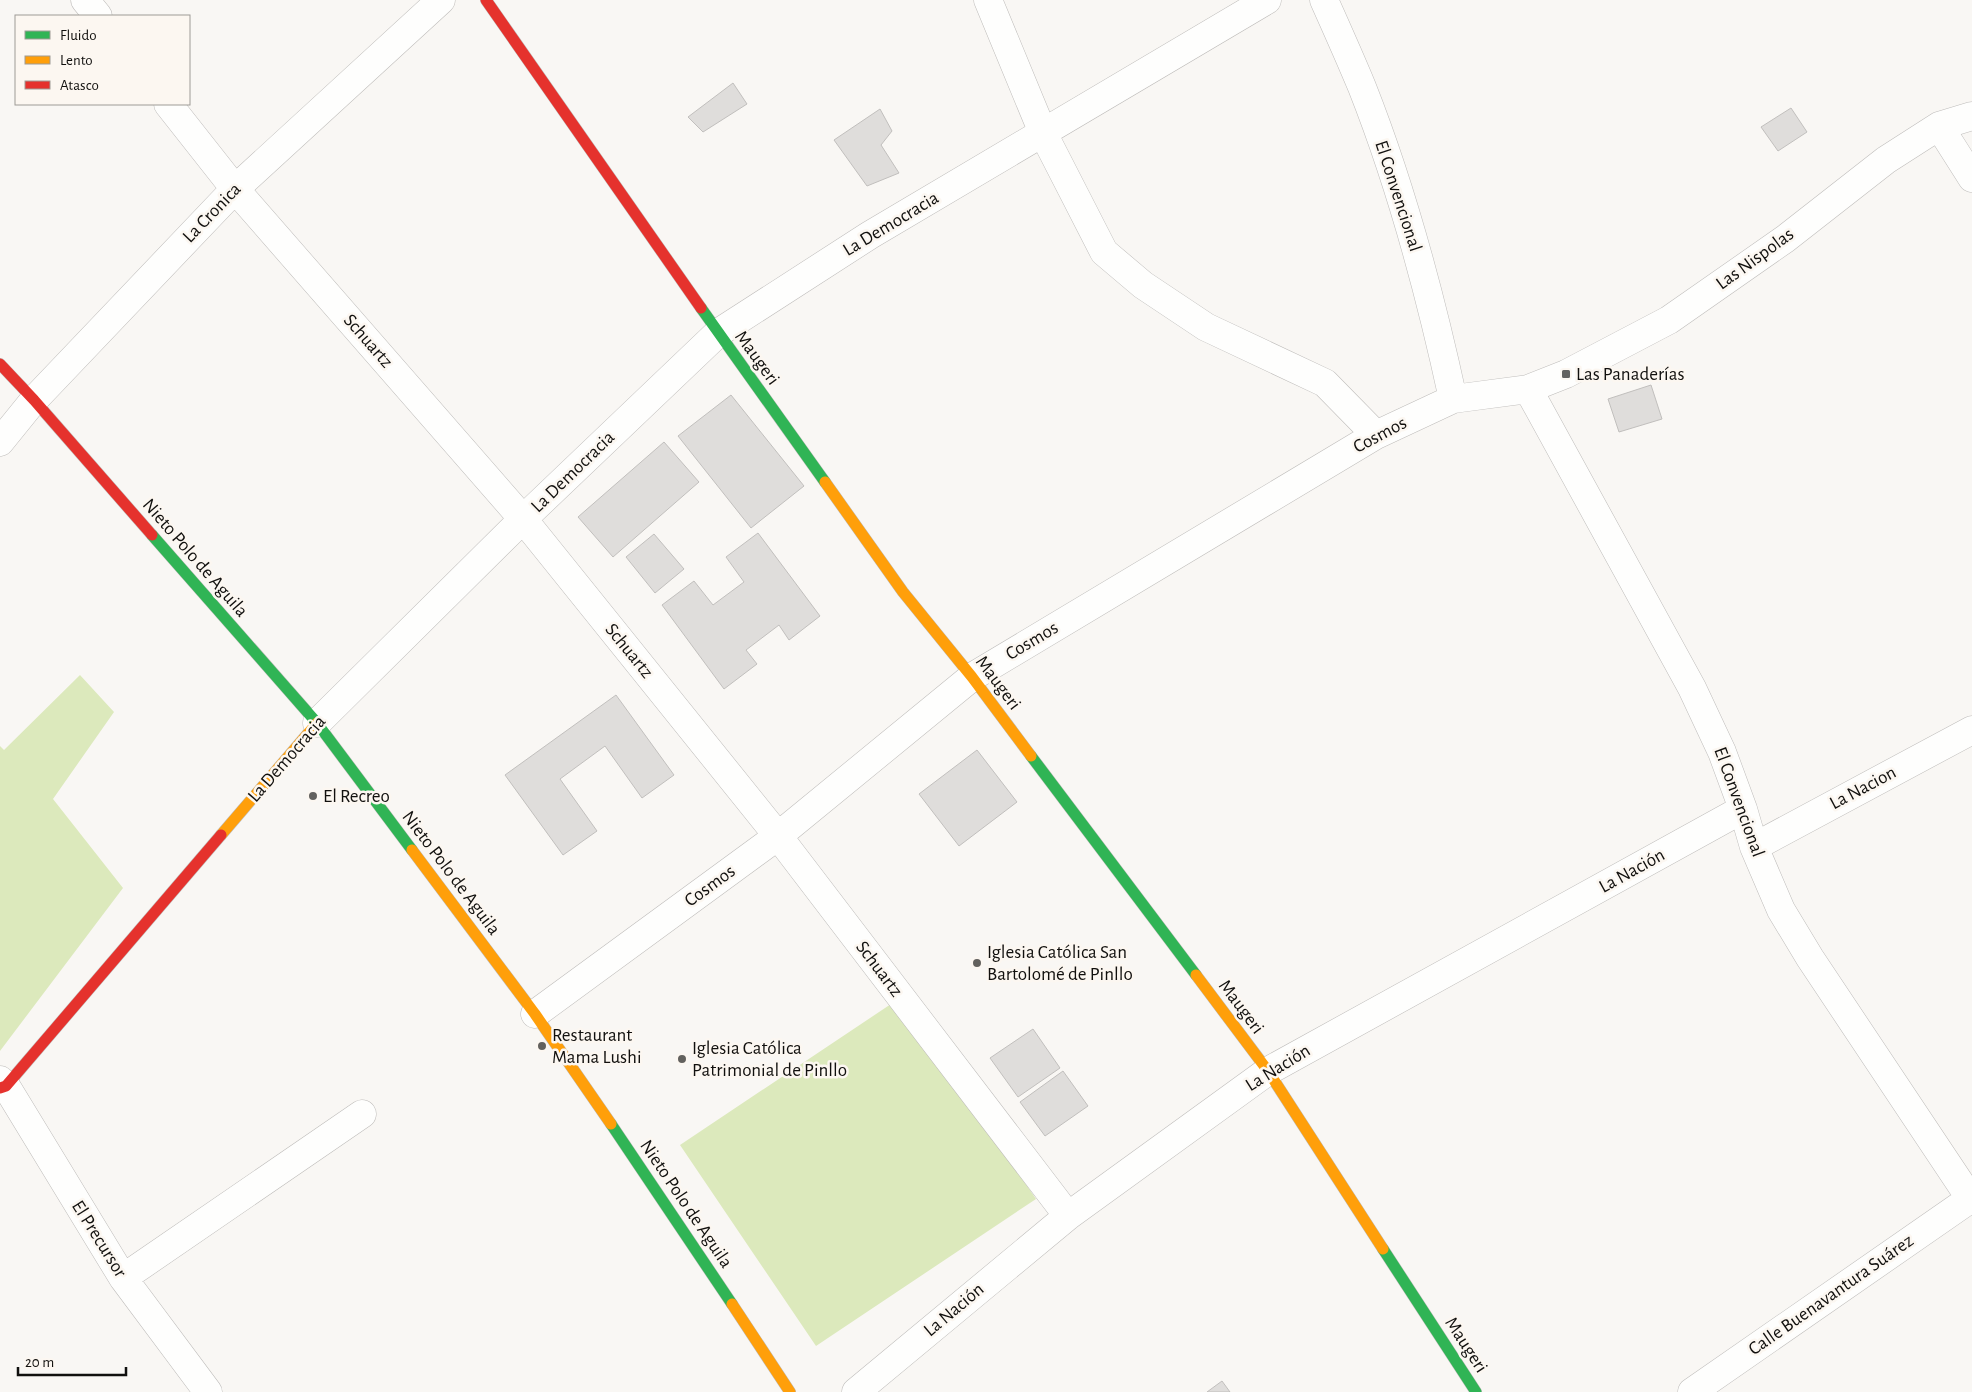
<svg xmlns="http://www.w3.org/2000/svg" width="1972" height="1392" font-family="'Alegreya Sans',sans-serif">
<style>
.green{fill:#dce9bc}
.building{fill:#dfdddb;stroke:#c1bfbd}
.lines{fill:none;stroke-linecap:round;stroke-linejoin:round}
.street-casing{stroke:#bebcba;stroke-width:29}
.fast-casing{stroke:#bebcba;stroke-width:12}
.slow-casing{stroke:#bebcba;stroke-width:12}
.jam-casing{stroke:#bebcba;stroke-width:12}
.street{stroke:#fefefd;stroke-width:28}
.fast{stroke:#30b455;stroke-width:11}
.slow{stroke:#ff9f0a;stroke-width:11}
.jam{stroke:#e5322d;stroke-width:11}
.poi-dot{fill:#62615e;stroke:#fcf7f1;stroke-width:2}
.labels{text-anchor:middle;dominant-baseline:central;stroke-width:5;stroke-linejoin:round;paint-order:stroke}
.street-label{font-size:19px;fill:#11100e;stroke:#fcf7f1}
.poi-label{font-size:19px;fill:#11100e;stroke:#fcf7f1;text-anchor:start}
</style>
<rect width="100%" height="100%" fill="#f9f7f4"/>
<!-- green -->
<path class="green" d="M80,675L114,712L53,799L123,888L0,1051V746L4,750Z
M900,998L1036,1199L816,1346L680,1145Z"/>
<!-- building -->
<path class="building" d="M733,83L747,104L703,132L688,117Z
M1791,108L1807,132L1778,151L1761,127Z
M880,109L892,131L881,145L899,173L867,186L834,140Z
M1651,385L1662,419L1619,432L1608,399Z
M731,395L804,486L751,528L678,436Z
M664,442L699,482L613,557L578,517Z
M758,533L820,616L789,640L779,625L746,650L757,664L724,689L662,605L694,581L713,605L744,582L726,557Z
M654,534L684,569L655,593L626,557Z
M616,695L674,775L642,798L605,746L560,779L597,831L563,855L505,775Z
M977,750L1017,802L959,846L919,794Z
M1033,1029L1060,1068L1018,1097L990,1058Z
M1063,1071L1088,1106L1045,1136L1020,1102Z
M1222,1381L1230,1392H1207Z"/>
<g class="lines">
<!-- street casing -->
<g class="street-casing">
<path id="street" d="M85,0L98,16
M988,0L1043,133L1104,252L1143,285L1206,327L1325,383L1376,435
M1324,0C1337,29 1350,58 1362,87C1402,188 1430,293 1453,399
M168,104L235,189L523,519L778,836L1068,1216
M1939,126L1972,178
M1528,389L1692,688L1722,752L1743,809L1754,847L1781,910L1810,958L1972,1201
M0,442L34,400L235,189L441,0
M317,723L523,519L718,333L870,235L1267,0
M1754,847L1972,730
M535,1014L778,836L972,677L1376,435L1453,399L1528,389L1566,374L1669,320L1785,239L1886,160L1939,126L1972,116
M0,1080L6,1086L123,1278L208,1392
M123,1278L362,1114
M856,1392L1068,1216L1268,1071L1743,809
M1692,1392L1970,1199"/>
</g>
<!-- fast casing -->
<g class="fast-casing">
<path id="fast" d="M701,308L825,482
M152,535L317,723L412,850
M1031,756L1196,975
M611,1124L732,1304
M1383,1249L1476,1392"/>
</g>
<!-- slow casing -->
<g class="slow-casing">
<path id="slow" d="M825,482L903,592L972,677L1031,756
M221,835L317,723
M412,850L535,1014L611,1124
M1196,975L1268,1071L1383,1249
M732,1304L790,1392"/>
</g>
<!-- jam casing -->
<g class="jam-casing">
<path id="jam" d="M486,0L701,308
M0,364L34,400L152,535
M0,1088L6,1086L221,835"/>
</g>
<!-- street -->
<use href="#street" class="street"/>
<!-- fast -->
<use href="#fast" class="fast"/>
<!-- slow -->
<use href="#slow" class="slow"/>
<!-- jam -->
<use href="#jam" class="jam"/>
</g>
<!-- markers -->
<g class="poi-dot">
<rect x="1561" y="369" width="10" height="10" rx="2.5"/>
<circle cx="313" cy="796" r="5"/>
<circle cx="977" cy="963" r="5"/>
<circle cx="542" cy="1046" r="5"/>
<circle cx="682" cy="1059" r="5"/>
</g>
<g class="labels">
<!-- street labels -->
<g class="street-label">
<text transform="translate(1398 196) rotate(72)">El Convencional</text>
<text transform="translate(212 213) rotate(-46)">La Cronica</text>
<text transform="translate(891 224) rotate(-31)">La Democracia</text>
<text transform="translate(1755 259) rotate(-36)">Las Nispolas</text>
<text transform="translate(368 341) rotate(49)">Schuartz</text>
<text transform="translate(757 358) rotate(54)">Maugeri</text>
<text transform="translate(1380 435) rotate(-28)">Cosmos</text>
<text transform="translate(573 472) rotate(-44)">La Democracia</text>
<text transform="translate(195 558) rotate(49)">Nieto Polo de Aguila</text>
<text transform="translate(1032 641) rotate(-31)">Cosmos</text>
<text transform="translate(629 651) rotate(51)">Schuartz</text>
<text transform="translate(998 683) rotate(53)">Maugeri</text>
<text transform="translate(287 759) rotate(-49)">La Democracia</text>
<text transform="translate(1863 788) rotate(-28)">La Nacion</text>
<text transform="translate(1739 802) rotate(70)">El Convencional</text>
<text transform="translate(1632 871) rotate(-29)">La Nación</text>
<text transform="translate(451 873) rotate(53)">Nieto Polo de Aguila</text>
<text transform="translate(710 886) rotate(-36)">Cosmos</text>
<text transform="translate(879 969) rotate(53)">Schuartz</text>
<text transform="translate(1241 1007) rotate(53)">Maugeri</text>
<text transform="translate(1278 1068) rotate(-32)">La Nación</text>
<text transform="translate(686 1204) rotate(56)">Nieto Polo de Aguila</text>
<text transform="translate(99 1239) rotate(58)">El Precursor</text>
<text transform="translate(1831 1295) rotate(-35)">Calle Buenavantura Suárez</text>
<text transform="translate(954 1310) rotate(-40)">La Nación</text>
<text transform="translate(1466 1345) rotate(57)">Maugeri</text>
</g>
<!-- poi labels -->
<g class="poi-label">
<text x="1576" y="374">Las Panaderías</text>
<text x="323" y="796">El Recreo</text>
<text x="987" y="952">Iglesia Católica San<tspan x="987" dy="22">Bartolomé de Pinllo</tspan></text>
<text x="552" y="1035">Restaurant<tspan x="552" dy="22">Mama Lushi</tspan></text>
<text x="692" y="1048">Iglesia Católica<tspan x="692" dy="22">Patrimonial de Pinllo</tspan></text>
</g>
</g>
<!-- legend -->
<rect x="15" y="15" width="175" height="90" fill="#fcf7f1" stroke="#9e9b96"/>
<rect x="25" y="31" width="25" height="8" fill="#30b455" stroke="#9e9b96"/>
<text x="60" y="40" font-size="15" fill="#11100e">Fluido</text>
<rect x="25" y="56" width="25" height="8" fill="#ff9f0a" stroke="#9e9b96"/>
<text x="60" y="65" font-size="15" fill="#11100e">Lento</text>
<rect x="25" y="81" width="25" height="8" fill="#e5322d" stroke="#9e9b96"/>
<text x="60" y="90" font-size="15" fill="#11100e">Atasco</text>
<!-- scale -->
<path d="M18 1367v8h108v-8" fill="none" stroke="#11100e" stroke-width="2.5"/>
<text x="25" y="1367" font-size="15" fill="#11100e" stroke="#fcf7f1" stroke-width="4" paint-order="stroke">20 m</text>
</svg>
